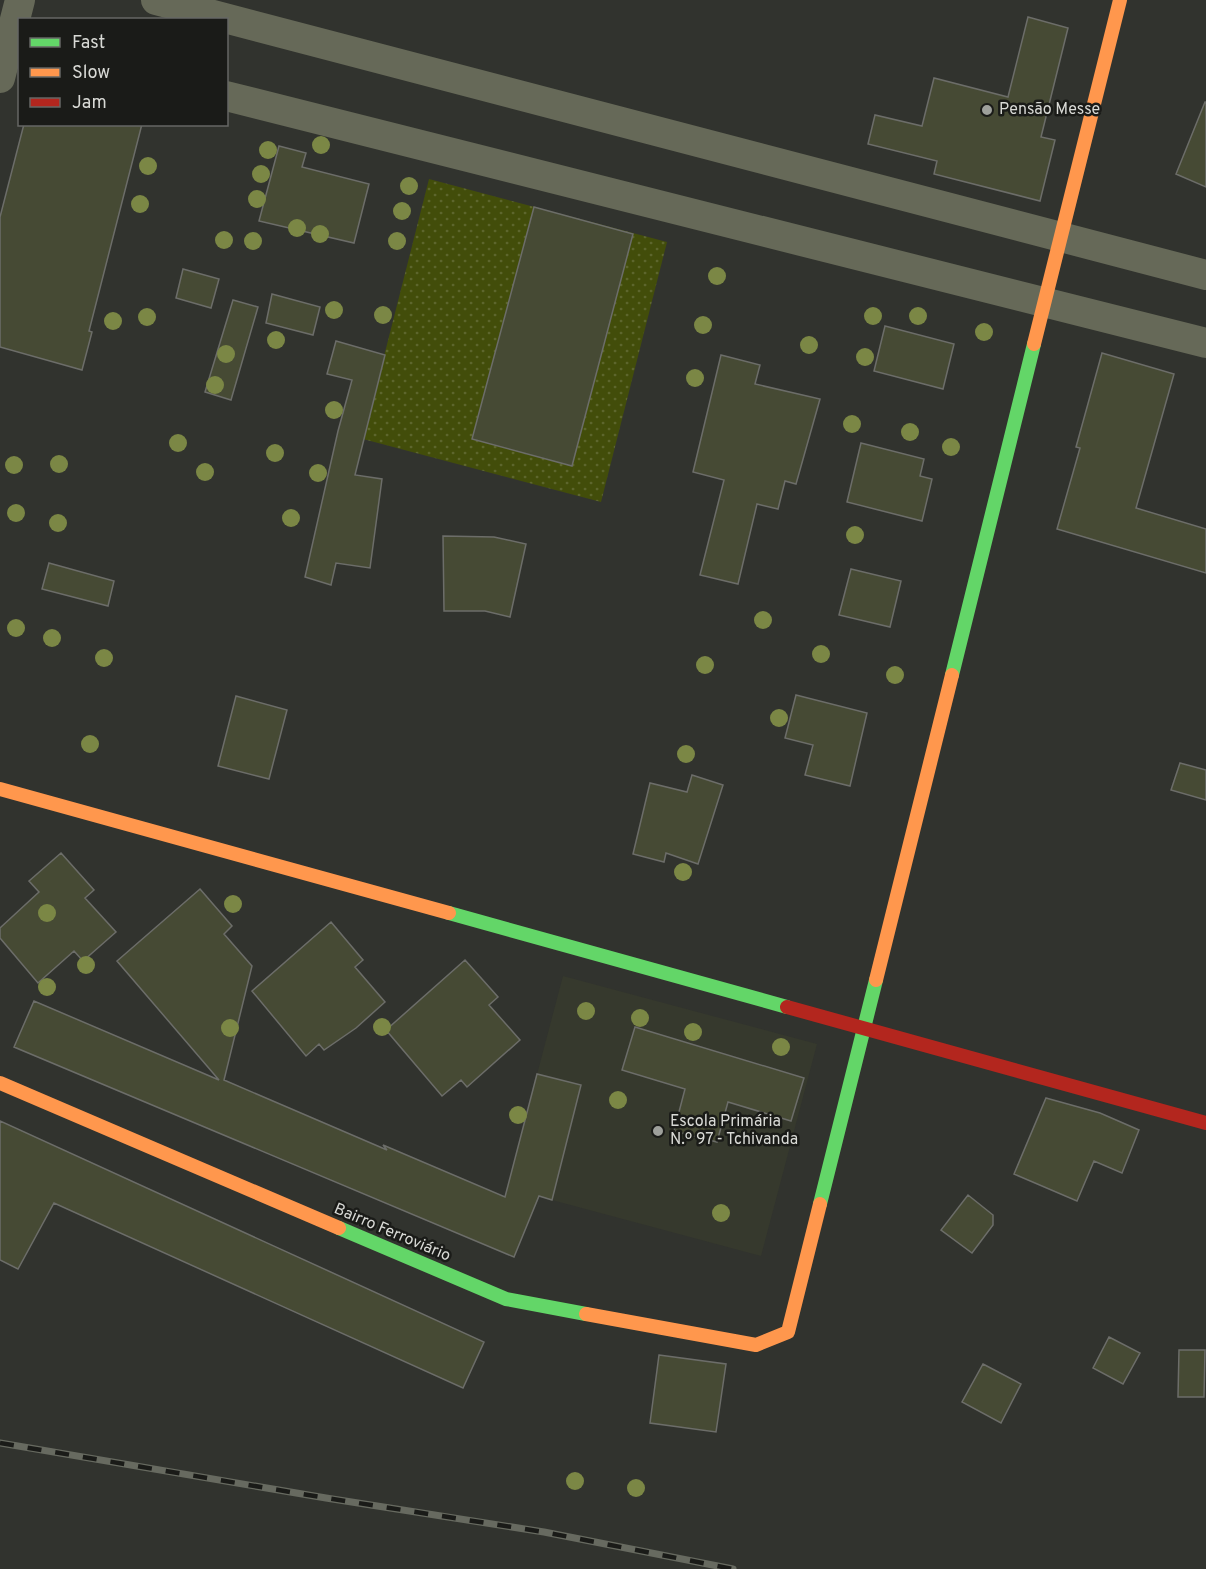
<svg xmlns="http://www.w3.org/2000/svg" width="1206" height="1569" font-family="Overpass,sans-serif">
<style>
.built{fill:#36392d}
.grass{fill:url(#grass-dots)}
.building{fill:#464a34;stroke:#6c6d69;stroke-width:1.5}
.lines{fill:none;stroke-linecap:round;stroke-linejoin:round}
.street{stroke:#666958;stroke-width:30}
.fast{stroke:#63d668;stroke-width:14}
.slow{stroke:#ff974d;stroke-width:14}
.jam{stroke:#b3261e;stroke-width:14}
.rail-casing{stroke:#676a60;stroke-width:7}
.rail{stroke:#1a1b18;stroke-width:4.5;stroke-dasharray:14;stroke-linecap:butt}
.tree{fill:#7b8745}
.poi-dot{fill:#9ea09b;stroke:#1a1b18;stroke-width:2}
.labels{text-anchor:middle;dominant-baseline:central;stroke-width:5;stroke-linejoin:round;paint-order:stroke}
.poi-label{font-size:16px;fill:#d9dad6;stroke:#1a1b18;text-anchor:start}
.street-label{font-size:16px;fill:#d9dad6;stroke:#1a1b18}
</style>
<defs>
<pattern id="grass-dots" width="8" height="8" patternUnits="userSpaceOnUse" patternTransform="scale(1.5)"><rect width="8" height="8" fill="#424d0a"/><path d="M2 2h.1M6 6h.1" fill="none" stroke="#5d662d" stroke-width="1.8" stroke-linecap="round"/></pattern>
</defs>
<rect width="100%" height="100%" fill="#31332e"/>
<!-- built -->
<path class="built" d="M563,976L817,1044L761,1256L507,1188Z"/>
<!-- grass -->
<path class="grass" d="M429,179L667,242L601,502L363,439Z"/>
<!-- building -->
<path class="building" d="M1028,17L1068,28L1041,137L1055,140L1040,201L934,174L937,161L868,144L875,115L922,126L934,78L1008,97Z
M1205,102H1206V187L1176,174Z
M24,124H142L89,331L92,332L82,370L0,347V217Z
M279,146L306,153L302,167L369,184L354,243L259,221Z
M534,207L633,234L572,466L472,439Z
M183,269L219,279L211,308L176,298Z
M272,294L320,307L313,335L266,323Z
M233,300L258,307L231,400L205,392Z
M885,326L954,344L943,389L874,371Z
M336,341L385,355L355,475L382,479L370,568L336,563L331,585L305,577L338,431L352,380L327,374Z
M1102,353L1174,374L1136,508L1206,529V573L1057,529L1080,448L1076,447Z
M721,355L760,365L755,384L820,399L796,484L785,481L778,509L757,504L738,584L700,575L724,480L693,472Z
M861,443L924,459L920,476L932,479L922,521L847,502Z
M443,536L494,537L526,544L510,617L485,611H444Z
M49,563L114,581L108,606L42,589Z
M851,569L901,581L890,627L839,615Z
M796,695L867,713L850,786L805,775L813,745L785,738Z
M236,696L287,710L269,779L218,766Z
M1180,763L1206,770V800L1171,790Z
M692,775L723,785L698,864L666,853L664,862L633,854L650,783L687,792Z
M61,853L94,890L85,898L116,932L83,961L74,951L38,983L0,938V928L39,892L29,881Z
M200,889L232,926L224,934L252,966L224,1080L387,1150L383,1145L505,1197L537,1074L581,1085L552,1200L539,1196L514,1257L14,1047L34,1001L219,1080L117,961Z
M331,922L363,960L355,967L385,1002L356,1028L324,1050L319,1044L306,1056L252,991Z
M465,960L498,997L489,1005L520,1040L467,1087L461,1080L442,1096L386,1030Z
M635,1027L804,1078L791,1121L728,1102L717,1142L674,1131L685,1089L622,1070Z
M1046,1098L1100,1113L1139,1130L1122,1173L1094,1161L1077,1201L1014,1174Z
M0,1121L484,1342L463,1388L54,1203L18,1269L0,1260Z
M968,1195L993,1215V1225L972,1253L941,1230Z
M1109,1337L1140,1353L1123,1384L1093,1368Z
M1179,1350H1205L1204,1397H1178Z
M659,1355L726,1364L716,1432L650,1423Z
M983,1364L1021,1384L1001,1423L962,1402Z"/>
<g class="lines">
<!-- street -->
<path class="street" d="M156,0L1206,275
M0,78L20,0
M226,96L1206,343"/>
<!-- fast -->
<path class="fast" d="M952,675L1034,344
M449,913L787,1007
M820,1204L876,980
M339,1228L506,1299L586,1314"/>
<!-- slow -->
<path class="slow" d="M1034,344L1120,0
M0,789L449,913
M876,980L952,675
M0,1083L339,1228
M586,1314L756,1345L788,1332L820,1204"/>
<!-- jam -->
<path class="jam" d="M787,1007L1206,1123"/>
<!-- rail casing -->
<g class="rail-casing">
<path id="rail" d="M0,1443L326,1498L544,1532L733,1569"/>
</g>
<!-- rail -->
<use href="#rail" class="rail"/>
</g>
<!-- trees -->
<g class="tree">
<circle cx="321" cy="145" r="9"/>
<circle cx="268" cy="150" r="9"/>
<circle cx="148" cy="166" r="9"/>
<circle cx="261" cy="174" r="9"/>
<circle cx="409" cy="186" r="9"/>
<circle cx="257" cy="199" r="9"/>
<circle cx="140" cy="204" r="9"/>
<circle cx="402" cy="211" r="9"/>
<circle cx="297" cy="228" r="9"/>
<circle cx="320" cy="234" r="9"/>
<circle cx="224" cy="240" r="9"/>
<circle cx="253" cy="241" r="9"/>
<circle cx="397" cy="241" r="9"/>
<circle cx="717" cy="276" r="9"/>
<circle cx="334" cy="310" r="9"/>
<circle cx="383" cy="315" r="9"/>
<circle cx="873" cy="316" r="9"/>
<circle cx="918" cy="316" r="9"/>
<circle cx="147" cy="317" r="9"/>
<circle cx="113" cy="321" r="9"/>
<circle cx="703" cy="325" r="9"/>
<circle cx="984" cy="332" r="9"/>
<circle cx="276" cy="340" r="9"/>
<circle cx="809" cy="345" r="9"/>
<circle cx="226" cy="354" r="9"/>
<circle cx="865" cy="357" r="9"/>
<circle cx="695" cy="378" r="9"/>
<circle cx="215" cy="385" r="9"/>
<circle cx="334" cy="410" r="9"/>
<circle cx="852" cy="424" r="9"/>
<circle cx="910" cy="432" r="9"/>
<circle cx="178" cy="443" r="9"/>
<circle cx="951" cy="447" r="9"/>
<circle cx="275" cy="453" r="9"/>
<circle cx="59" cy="464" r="9"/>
<circle cx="14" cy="465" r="9"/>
<circle cx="205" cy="472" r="9"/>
<circle cx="318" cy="473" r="9"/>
<circle cx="16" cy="513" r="9"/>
<circle cx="291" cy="518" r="9"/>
<circle cx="58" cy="523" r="9"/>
<circle cx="855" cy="535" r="9"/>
<circle cx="763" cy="620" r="9"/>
<circle cx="16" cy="628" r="9"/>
<circle cx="52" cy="638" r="9"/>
<circle cx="821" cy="654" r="9"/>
<circle cx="104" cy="658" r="9"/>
<circle cx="705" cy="665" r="9"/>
<circle cx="895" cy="675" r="9"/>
<circle cx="779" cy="718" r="9"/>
<circle cx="90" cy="744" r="9"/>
<circle cx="686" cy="754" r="9"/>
<circle cx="683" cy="872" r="9"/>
<circle cx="233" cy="904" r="9"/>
<circle cx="47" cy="913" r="9"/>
<circle cx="86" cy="965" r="9"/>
<circle cx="47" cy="987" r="9"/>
<circle cx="586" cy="1011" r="9"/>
<circle cx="640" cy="1018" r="9"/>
<circle cx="382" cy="1027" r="9"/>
<circle cx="230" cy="1028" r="9"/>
<circle cx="693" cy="1032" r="9"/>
<circle cx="781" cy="1047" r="9"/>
<circle cx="618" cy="1100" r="9"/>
<circle cx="518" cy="1115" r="9"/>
<circle cx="721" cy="1213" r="9"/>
<circle cx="575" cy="1481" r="9"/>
<circle cx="636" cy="1488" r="9"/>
</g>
<!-- markers -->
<g class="poi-dot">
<circle cx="987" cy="110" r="6"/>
<circle cx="658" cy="1131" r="6"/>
</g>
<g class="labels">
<!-- poi labels -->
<g class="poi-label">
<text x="999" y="110">Pensão Messe</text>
<text x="670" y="1122">Escola Primária<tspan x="670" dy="18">N.º 97 - Tchivanda</tspan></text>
</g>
<!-- street labels -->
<g class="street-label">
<text transform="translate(392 1233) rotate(23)">Bairro Ferroviário</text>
</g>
</g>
<!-- legend -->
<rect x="18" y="18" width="210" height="108" fill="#1a1b18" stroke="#666764" stroke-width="1.5"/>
<rect x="30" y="38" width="30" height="9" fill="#63d668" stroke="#666764" stroke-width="1.5"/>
<text x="72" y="48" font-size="18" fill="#d9dad6">Fast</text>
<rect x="30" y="68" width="30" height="9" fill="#ff974d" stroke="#666764" stroke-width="1.5"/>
<text x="72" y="78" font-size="18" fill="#d9dad6">Slow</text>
<rect x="30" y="98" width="30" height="9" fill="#b3261e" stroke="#666764" stroke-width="1.5"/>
<text x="72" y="108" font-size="18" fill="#d9dad6">Jam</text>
</svg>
